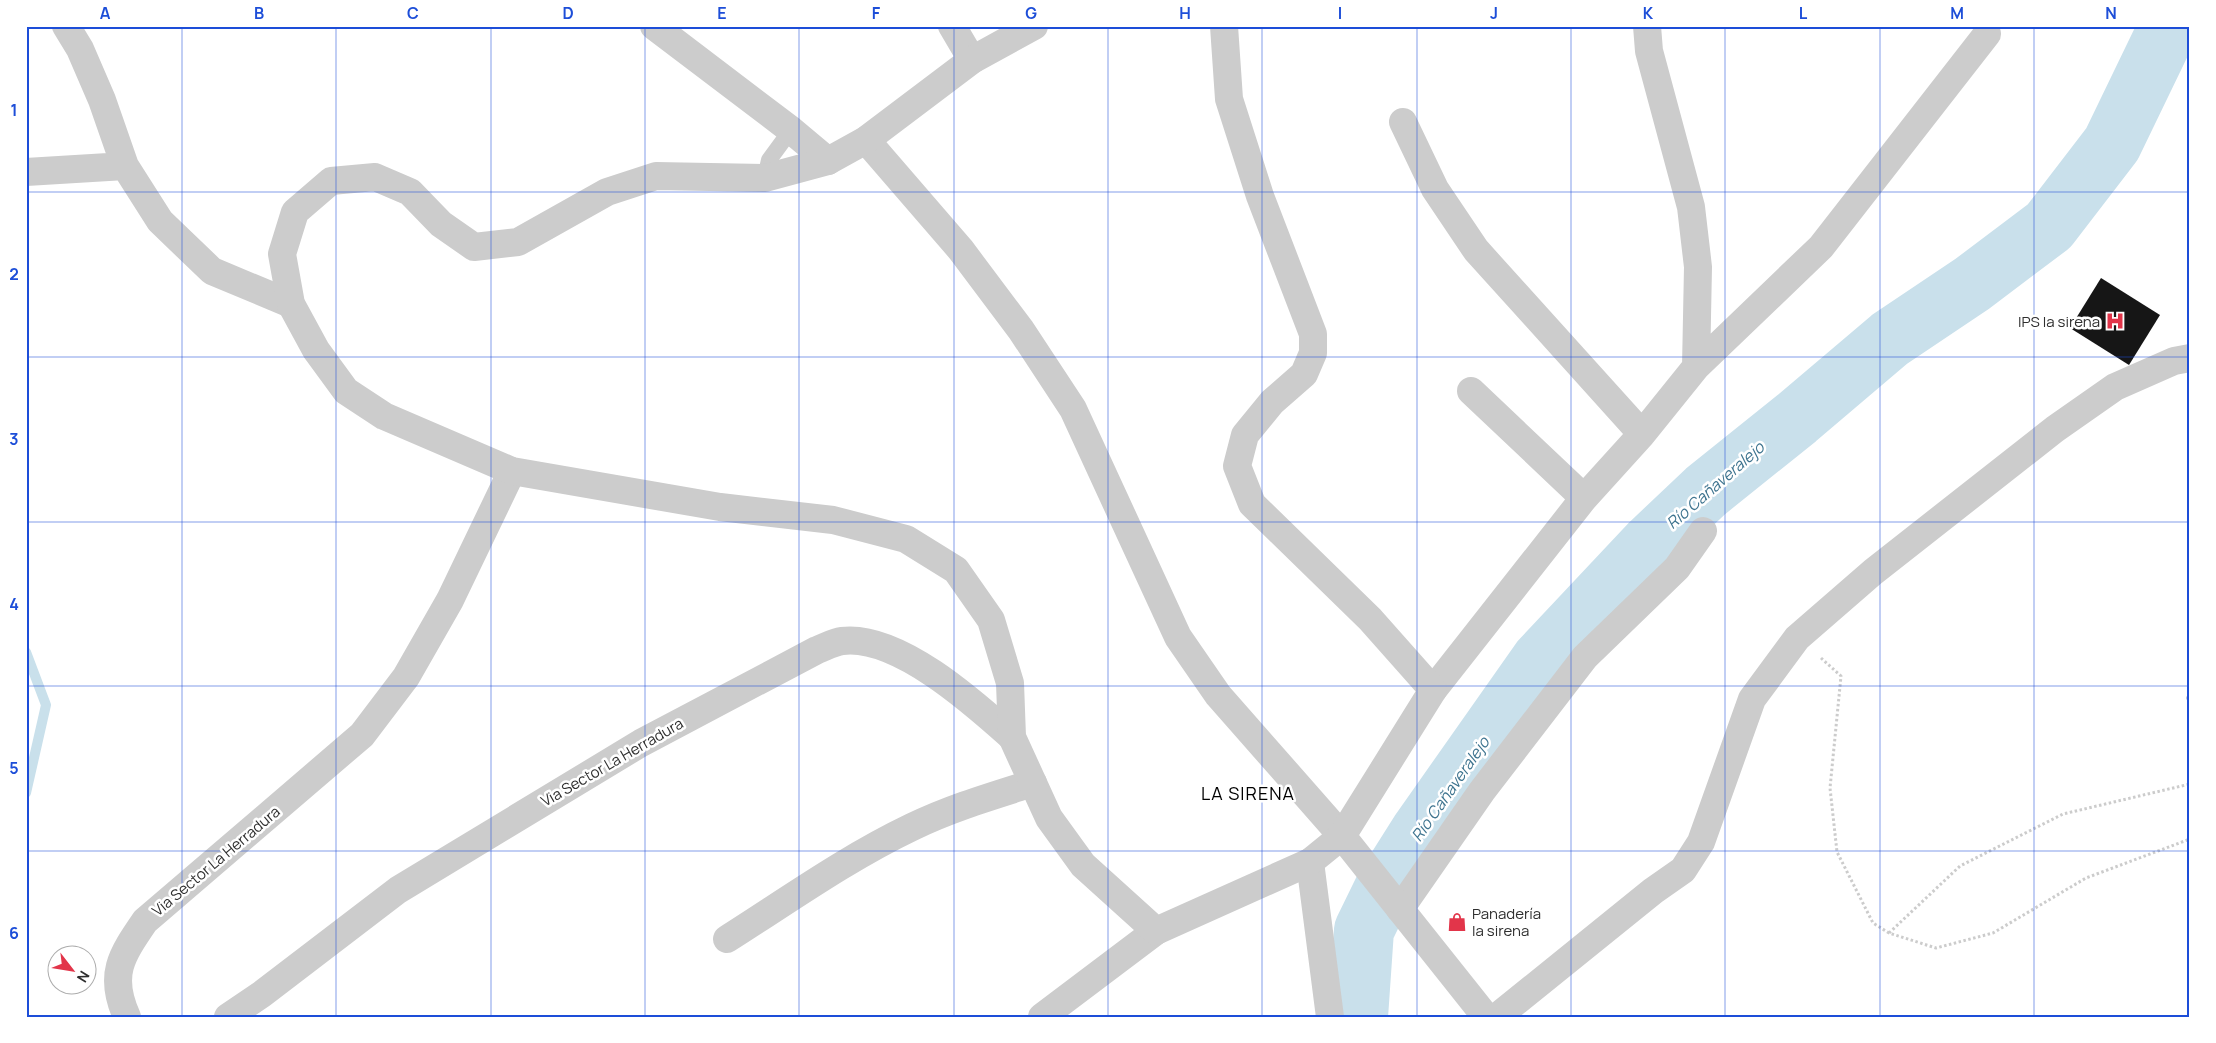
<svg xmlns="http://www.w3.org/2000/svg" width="2216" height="1043" font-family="Manrope,sans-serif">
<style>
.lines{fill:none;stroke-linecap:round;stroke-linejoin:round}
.stream{stroke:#c9e0eb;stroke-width:10}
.river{stroke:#c9e0eb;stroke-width:60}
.building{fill:#161616}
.path{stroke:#ccc;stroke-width:3;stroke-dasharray:2.5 2.5;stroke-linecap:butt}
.service{stroke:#ccc;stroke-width:16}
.minor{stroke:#ccc;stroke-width:28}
.tertiary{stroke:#ccc;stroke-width:28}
.grid{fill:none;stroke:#1d4ed8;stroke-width:1;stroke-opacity:0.55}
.labels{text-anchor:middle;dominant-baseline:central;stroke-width:5;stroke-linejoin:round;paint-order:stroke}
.poi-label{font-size:15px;fill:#2f2f2f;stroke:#fff;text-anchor:end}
.street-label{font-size:15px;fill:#2f2f2f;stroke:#fff}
.water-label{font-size:16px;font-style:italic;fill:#3e748f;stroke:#fff}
.quarter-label{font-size:18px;letter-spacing:1px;fill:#000;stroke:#fff}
.neatline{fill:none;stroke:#1d4ed8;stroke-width:2}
.grid-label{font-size:16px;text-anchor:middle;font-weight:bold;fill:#1d4ed8}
</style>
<rect width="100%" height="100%" fill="#fff"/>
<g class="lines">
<!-- stream -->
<path class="stream" d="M26,652L46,705L26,793"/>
<!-- river -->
<path class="river" d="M1358,1017L1364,930L1384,889L1420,832L1541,660L1650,544L1706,491L1797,418L1890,339L1972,284L2049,226L2112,144L2169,26"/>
</g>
<!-- building -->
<path class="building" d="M2101,278L2160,315L2129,365L2070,328Z"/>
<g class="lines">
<!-- path -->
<path class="path" d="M1821,658L1841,676L1830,788L1837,852L1873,923L1889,933L1936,948L1993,933L2086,878L2190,839
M2186,698H2190
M1889,933L1960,866L2063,814L2190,784"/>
<!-- service -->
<path class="service" d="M765,178L769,160L791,130"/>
<!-- minor -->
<path class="minor" d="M66,26L80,49L102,100L125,166L160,221L212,271L291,304
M654,26L791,130L828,161
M952,26L972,60
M1647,26L1649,51L1691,207L1698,267L1696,367
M1403,122L1435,189L1476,250L1642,434
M866,140L961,250L1021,330L1073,409L1178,637L1218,695L1342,836
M26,172L125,166
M1471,391L1584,498
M1433,690L1584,498L1642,434L1696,367L1821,247L1987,34
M1310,862L1330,1017
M1400,909L1482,791L1585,657L1677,568L1703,531
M727,939C787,901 847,858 912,827C951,808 992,796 1033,783
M127,1017C108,975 121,956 145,921L362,735L406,677L450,600L512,471
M228,1017L262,994L398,890L641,743L817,650C825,647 834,642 842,641C897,634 973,702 1012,737
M1042,1017L1156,931
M1497,1017L1653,891L1683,870L1701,842L1752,699L1797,638L1873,572L2055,429L2115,387L2174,361L2190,358"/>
<!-- tertiary -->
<path class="tertiary" d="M1034,26L972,60L866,140L828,161L765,178L656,176L607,192L518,242L474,247L441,224L410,192L375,177L331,181L295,212L282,254L291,304L316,350L346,391L384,416L512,471L720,507L833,520L906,539L956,570L991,620L1010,683L1012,737L1049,818L1083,865L1156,931L1310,862L1342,836L1433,690L1370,619L1252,504L1237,466L1245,435L1272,402L1304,374L1313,353V334L1260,196L1229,99L1224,26
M1342,836L1486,1017"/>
</g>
<!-- grid -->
<path class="grid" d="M182,26V1017M336,26V1017M491,26V1017M645,26V1017M799,26V1017M954,26V1017M1108,26V1017M1262,26V1017M1417,26V1017M1571,26V1017M1725,26V1017M1880,26V1017M2034,26V1017M26,192H2190M26,357H2190M26,522H2190M26,686H2190M26,851H2190"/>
<!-- icons -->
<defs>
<g id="hospital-bare" transform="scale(1.5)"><path d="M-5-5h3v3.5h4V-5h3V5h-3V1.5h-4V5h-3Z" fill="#e2354a" stroke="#fff" stroke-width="2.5" paint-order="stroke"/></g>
<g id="shop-bare" transform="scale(1.5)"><path d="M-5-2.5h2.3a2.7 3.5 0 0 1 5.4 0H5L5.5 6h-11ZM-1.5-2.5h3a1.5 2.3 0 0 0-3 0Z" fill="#e2354a" stroke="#fff" stroke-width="2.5" paint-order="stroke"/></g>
</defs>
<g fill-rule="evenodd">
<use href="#hospital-bare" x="2115" y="321"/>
<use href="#shop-bare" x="1457" y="922"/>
</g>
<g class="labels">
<!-- poi labels -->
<g class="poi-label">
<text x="2100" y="321">IPS la sirena</text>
<text x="1472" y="913" text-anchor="start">Panadería<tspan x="1472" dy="17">la sirena</tspan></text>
</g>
<!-- street labels -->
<g class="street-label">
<text transform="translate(612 762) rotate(-30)">Via Sector La Herradura</text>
<text transform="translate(216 861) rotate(-40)">Via Sector La Herradura</text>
</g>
<!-- water labels -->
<g class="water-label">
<text transform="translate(1715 485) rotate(-41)">Río Cañaveralejo</text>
<text transform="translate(1450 789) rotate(-55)">Río Cañaveralejo</text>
</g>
<!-- quarter labels -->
<g class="quarter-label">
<text x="1248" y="793">LA SIRENA</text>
</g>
</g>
<!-- border -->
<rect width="2216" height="1043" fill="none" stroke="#ffffff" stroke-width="55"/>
<!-- north arrow -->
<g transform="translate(72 970) rotate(121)"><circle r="24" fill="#ffffff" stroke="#acacac"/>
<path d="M0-4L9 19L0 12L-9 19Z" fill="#e2354a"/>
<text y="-8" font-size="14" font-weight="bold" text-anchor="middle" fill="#2f2f2f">N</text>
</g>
<rect x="28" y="28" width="2160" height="988" class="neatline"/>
<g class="grid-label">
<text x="105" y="19">A</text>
<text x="259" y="19">B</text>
<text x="413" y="19">C</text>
<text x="568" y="19">D</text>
<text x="722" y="19">E</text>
<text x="876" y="19">F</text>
<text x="1031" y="19">G</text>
<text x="1185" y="19">H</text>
<text x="1340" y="19">I</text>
<text x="1494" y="19">J</text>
<text x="1648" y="19">K</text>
<text x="1803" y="19">L</text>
<text x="1957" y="19">M</text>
<text x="2111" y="19">N</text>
<text x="14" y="116">1</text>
<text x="14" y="280">2</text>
<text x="14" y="445">3</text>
<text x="14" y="610">4</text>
<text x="14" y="774">5</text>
<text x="14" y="939">6</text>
</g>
</svg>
